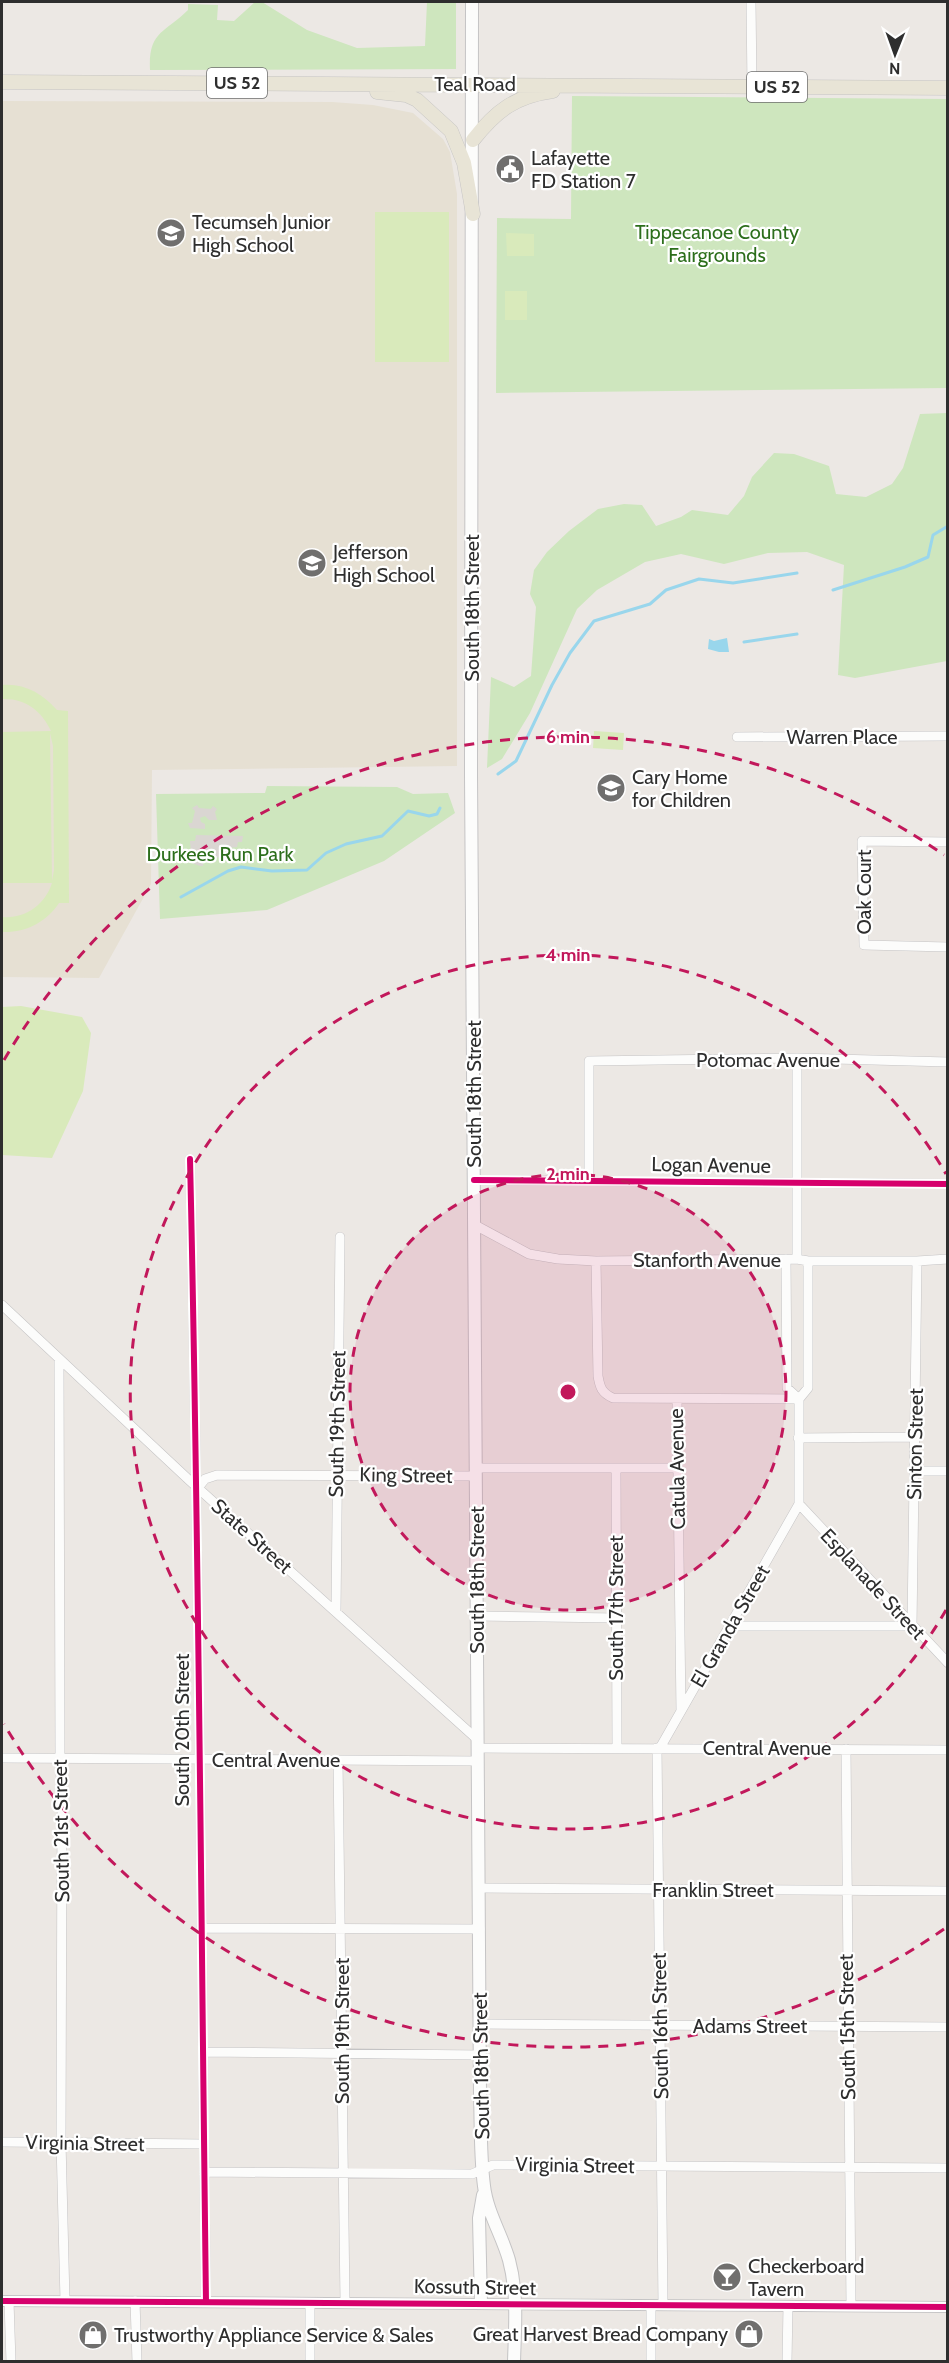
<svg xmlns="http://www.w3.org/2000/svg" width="949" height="2363" font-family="Cabin,sans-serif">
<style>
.education{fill:#e6e0d3}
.green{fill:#cee6be}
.pitch{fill:#d9eabb;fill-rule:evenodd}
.plaza{fill:#dad6d2}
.water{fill:#99d6ec}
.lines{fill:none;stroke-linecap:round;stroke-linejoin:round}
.stream{stroke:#99d6ec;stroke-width:3}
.minor-casing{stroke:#c5c4c5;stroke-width:10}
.tertiary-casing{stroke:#c5c4c5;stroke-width:12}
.secondary-casing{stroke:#c5c4c5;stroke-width:14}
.primary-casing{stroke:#c6c5c4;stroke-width:15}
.minor{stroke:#fcfcfb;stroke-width:9}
.tertiary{stroke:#fcfcfb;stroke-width:10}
.secondary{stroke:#fcfcfb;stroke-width:12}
.primary{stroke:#e8e4d6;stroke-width:14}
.cycleway-casing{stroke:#fff;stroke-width:10}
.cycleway{stroke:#d6006c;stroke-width:6}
.ring{fill:none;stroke:#c2185b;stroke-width:3;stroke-dasharray:10 8}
.labels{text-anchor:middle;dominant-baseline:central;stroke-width:4.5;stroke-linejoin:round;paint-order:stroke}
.shield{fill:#fff;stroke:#6d6d6d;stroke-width:1.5}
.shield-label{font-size:18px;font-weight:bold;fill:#2e2e2e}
.street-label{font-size:20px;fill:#2e2e2e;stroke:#fff}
.poi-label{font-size:20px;fill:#2e2e2e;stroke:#fff;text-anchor:start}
.park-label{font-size:20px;fill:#2c6e1b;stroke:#fff}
.centre{fill:#c2185b;stroke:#fff;stroke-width:3}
.ring-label{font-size:18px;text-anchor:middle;font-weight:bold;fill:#c2185b;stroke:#fff;stroke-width:4.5;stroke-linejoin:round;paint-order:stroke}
</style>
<rect width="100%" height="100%" fill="#ece8e4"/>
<!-- education -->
<path class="education" d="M2,101L332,102L373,105L413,113L443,139L450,152L457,194V766L152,770L151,884L99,978L2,977Z"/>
<!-- green -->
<path class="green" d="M255,2H262L307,30L357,48L425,46L427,2H456V69L150,70C148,31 165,33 188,10V4L218,5L217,20L234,21Z
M572,96L947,99V388L496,393L497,218L571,219Z
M947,413V661L855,678L838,675L844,565L807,552L768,553L724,564L681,554L645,562L597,590L577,609L530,713L502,759L487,768L491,677L514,687L531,676L536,607L530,594L534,570L547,552L569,531L598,509L624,504L642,505L656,526L681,517L692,510L728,515L744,496L752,477L774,453L794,454L829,466L836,494L866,497L892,484L903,468L920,414Z
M267,786L397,787L413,794L448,793L455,813L384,861L267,910L160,919L156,794L265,793Z"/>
<!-- pitch -->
<path class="pitch" d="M375,212H449V362H375Z
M506,233L534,234V256H507Z
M505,291H527V320H505Z
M2,685C24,683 42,693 57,710L68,711L69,903H59C46,923 24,933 2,932V917C25,919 45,905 52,883H2V732L51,731C42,711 25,698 2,699ZM50,733L53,746L54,870L52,881Z
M594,731L624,733L623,750L593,748Z
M21,1006L82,1017L91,1033L83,1091L52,1158L2,1155V1007Z"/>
<!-- plaza -->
<path class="plaza" d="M197,805L199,808L211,809L213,806L217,809L215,812L217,820H209L205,816L200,818L201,822L205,824V829L190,828L188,823H192L195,811L192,808Z
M196,835L243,836L242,842H238L237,847L221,849L223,858L211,857V862H203V866H200L192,863L190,841H195Z"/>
<!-- water -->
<path class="water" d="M727,638L729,652H719L708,649L709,639L714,641Z"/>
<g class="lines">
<!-- stream -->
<path class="stream" d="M833,590L905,567L928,557L933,535L948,526
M744,642L797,634
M498,774L516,761L552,685L570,653L594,621L650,604L666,590L699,579L733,583L797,573
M181,897L228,871L241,867L272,871L307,870L326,853L346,844L382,836L408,811L429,816L437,814L440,808"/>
<!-- minor casing -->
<g class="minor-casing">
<path id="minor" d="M751,2L752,87
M737,737L948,736
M948,842L862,841L864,945L948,947
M797,1058V1259
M190,1159C199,1540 201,1921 206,2302
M474,1180L948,1184
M589,1181V1061L797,1058L948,1062
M475,1225L529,1254L558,1259L596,1261L797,1259L808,1261H917L948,1259
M786,1259L787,1388L799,1399
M596,1261L598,1376C600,1388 602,1393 613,1398L799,1399
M2,1305L189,1480L478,1740
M59,1361L60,1759L62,1800L61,2142L65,2301
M677,1399L681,1711
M798,1438L915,1437
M476,1468H677
M616,1468L617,1748
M915,1471H948
M198,1488L205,1479L217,1475L476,1476
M799,1504V1399L808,1388V1261
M799,1504L948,1663
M336,1611L340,1237
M478,1616L617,1618
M730,1626H912L917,1261
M478,1748L948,1750
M657,1748L663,2305
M660,1748L799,1504
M846,1749L851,2306
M2,1758L478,1761
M338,1760L345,2302
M479,1888L948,1891
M201,1928L480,1929
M480,2024L948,2027
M203,2052L480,2055
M2,2142L204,2144
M204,2172L472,2174L493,2165L948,2168
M9,2301L11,2362
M135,2301L137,2362
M310,2303V2362
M651,2362V2305
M787,2362L788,2306"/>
</g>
<!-- tertiary casing -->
<g class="tertiary-casing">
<path id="tertiary" d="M2,2301L948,2307"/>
</g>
<!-- secondary casing -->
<g class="secondary-casing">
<path id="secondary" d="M472,2L471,775L480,2093C481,2124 480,2155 484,2186C487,2212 502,2235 509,2260C518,2293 515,2327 514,2362
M481,2303L479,2218L483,2195"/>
</g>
<!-- primary casing -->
<g class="primary-casing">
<path id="primary" d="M2,82L948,88
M377,92L406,95L417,100L451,131L464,163L473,214
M473,140C496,111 515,96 553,91"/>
</g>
<!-- minor -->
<use href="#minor" class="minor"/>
<!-- tertiary -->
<use href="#tertiary" class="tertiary"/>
<!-- secondary -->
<use href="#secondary" class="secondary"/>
<!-- primary -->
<use href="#primary" class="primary"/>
<!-- cycleway casing -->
<g class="cycleway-casing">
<path id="cycleway" d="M190,1159C199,1540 201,1921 206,2302
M474,1180L948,1184
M2,2301L948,2307"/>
</g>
<!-- cycleway -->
<use href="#cycleway" class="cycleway"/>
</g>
<!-- distance rings -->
<circle cx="568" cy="1392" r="218" fill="#c2185b" fill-opacity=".12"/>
<g class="ring">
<circle cx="568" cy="1392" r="218"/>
<path d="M946 1610A437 437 0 1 1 946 1174"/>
<path d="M944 1929A655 655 0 0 1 4 1724M4 1060A655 655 0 0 1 944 855"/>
</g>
<!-- icons -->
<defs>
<g id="civic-disc" transform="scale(1.5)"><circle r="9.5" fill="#706f6e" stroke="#fff"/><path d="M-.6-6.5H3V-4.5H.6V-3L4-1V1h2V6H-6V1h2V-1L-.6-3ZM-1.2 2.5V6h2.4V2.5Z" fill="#fff"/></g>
<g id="school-disc" transform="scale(1.5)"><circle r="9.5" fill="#706f6e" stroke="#fff"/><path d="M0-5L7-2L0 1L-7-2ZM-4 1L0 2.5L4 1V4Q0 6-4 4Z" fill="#fff"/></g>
<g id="bar-disc" transform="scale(1.5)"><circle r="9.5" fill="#706f6e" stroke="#fff"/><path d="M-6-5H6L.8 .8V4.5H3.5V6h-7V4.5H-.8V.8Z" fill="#fff"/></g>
<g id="shop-disc" transform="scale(1.5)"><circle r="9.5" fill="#706f6e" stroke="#fff"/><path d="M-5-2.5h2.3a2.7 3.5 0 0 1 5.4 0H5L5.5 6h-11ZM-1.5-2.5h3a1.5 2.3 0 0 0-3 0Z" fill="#fff"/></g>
</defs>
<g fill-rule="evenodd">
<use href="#civic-disc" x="510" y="169"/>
<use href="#school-disc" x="171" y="233"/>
<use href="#school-disc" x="312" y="563"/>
<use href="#school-disc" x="611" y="788"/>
<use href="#bar-disc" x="727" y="2277"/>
<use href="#shop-disc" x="749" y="2334"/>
<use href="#shop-disc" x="93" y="2335"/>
</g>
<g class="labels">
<!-- shield labels -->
<g class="shield">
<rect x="207" y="68" width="60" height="30" rx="4.5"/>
<rect x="747" y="72" width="60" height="30" rx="4.5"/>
</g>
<g class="shield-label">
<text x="237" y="83">US 52</text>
<text x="777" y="87">US 52</text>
</g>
<!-- street labels -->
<g class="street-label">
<text x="475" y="84">Teal Road</text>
<text transform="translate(472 608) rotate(-90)">South 18th Street</text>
<text x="842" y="737">Warren Place</text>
<text transform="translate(864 892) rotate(-90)">Oak Court</text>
<text x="768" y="1060">Potomac Avenue</text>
<text transform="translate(474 1094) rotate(-90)">South 18th Street</text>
<text transform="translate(711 1165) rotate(1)">Logan Avenue</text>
<text x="707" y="1260">Stanforth Avenue</text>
<text transform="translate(337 1424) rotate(-89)">South 19th Street</text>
<text transform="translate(915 1444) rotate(-89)">Sinton Street</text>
<text transform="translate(677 1469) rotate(-91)">Catula Avenue</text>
<text transform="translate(406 1475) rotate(1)">King Street</text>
<text transform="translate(252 1536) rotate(42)">State Street</text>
<text transform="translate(477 1580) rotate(-90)">South 18th Street</text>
<text transform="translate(873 1584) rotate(47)">Esplanade Street</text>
<text transform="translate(616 1608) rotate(-90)">South 17th Street</text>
<text transform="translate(730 1626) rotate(-60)">El Granda Street</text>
<text transform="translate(182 1730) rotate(-90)">South 20th Street</text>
<text x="767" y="1748">Central Avenue</text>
<text x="276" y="1760">Central Avenue</text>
<text transform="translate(61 1831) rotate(-91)">South 21st Street</text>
<text x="713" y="1890">Franklin Street</text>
<text transform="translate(660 2026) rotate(-91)">South 16th Street</text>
<text x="750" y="2026">Adams Street</text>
<text transform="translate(847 2027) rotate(-91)">South 15th Street</text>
<text transform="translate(342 2031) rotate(-90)">South 19th Street</text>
<text transform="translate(481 2066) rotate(-91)">South 18th Street</text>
<text transform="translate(85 2143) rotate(1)">Virginia Street</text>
<text transform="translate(575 2165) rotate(1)">Virginia Street</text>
<text transform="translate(475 2287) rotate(1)">Kossuth Street</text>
</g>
<!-- poi labels -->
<g class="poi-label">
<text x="531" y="158">Lafayette<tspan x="531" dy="23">FD Station 7</tspan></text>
<text x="192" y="222">Tecumseh Junior<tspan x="192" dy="23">High School</tspan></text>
<text x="333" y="552">Jefferson<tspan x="333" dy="23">High School</tspan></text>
<text x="632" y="777">Cary Home<tspan x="632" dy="23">for Children</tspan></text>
<text x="748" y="2266">Checkerboard<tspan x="748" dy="23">Tavern</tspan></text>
<text x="728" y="2334" text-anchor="end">Great Harvest Bread Company</text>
<text x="114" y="2335">Trustworthy Appliance Service &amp; Sales</text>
</g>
<!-- park labels -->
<g class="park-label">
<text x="717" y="232">Tippecanoe County<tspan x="717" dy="23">Fairgrounds</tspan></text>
<text x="220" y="854">Durkees Run Park</text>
</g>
</g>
<circle cx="568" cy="1392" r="9" class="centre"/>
<g class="ring-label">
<text x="568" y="743">6 min</text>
<text x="568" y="961">4 min</text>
<text x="568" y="1180">2 min</text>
</g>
<!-- border -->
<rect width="949" height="2363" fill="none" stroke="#2e2e2e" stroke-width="6"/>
<!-- north arrow -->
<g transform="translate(895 54) rotate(181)" stroke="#ffffff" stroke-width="4.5" paint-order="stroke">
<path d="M0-4.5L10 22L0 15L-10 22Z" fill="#2e2e2e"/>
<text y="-9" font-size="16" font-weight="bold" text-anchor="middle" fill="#2e2e2e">N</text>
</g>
</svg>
